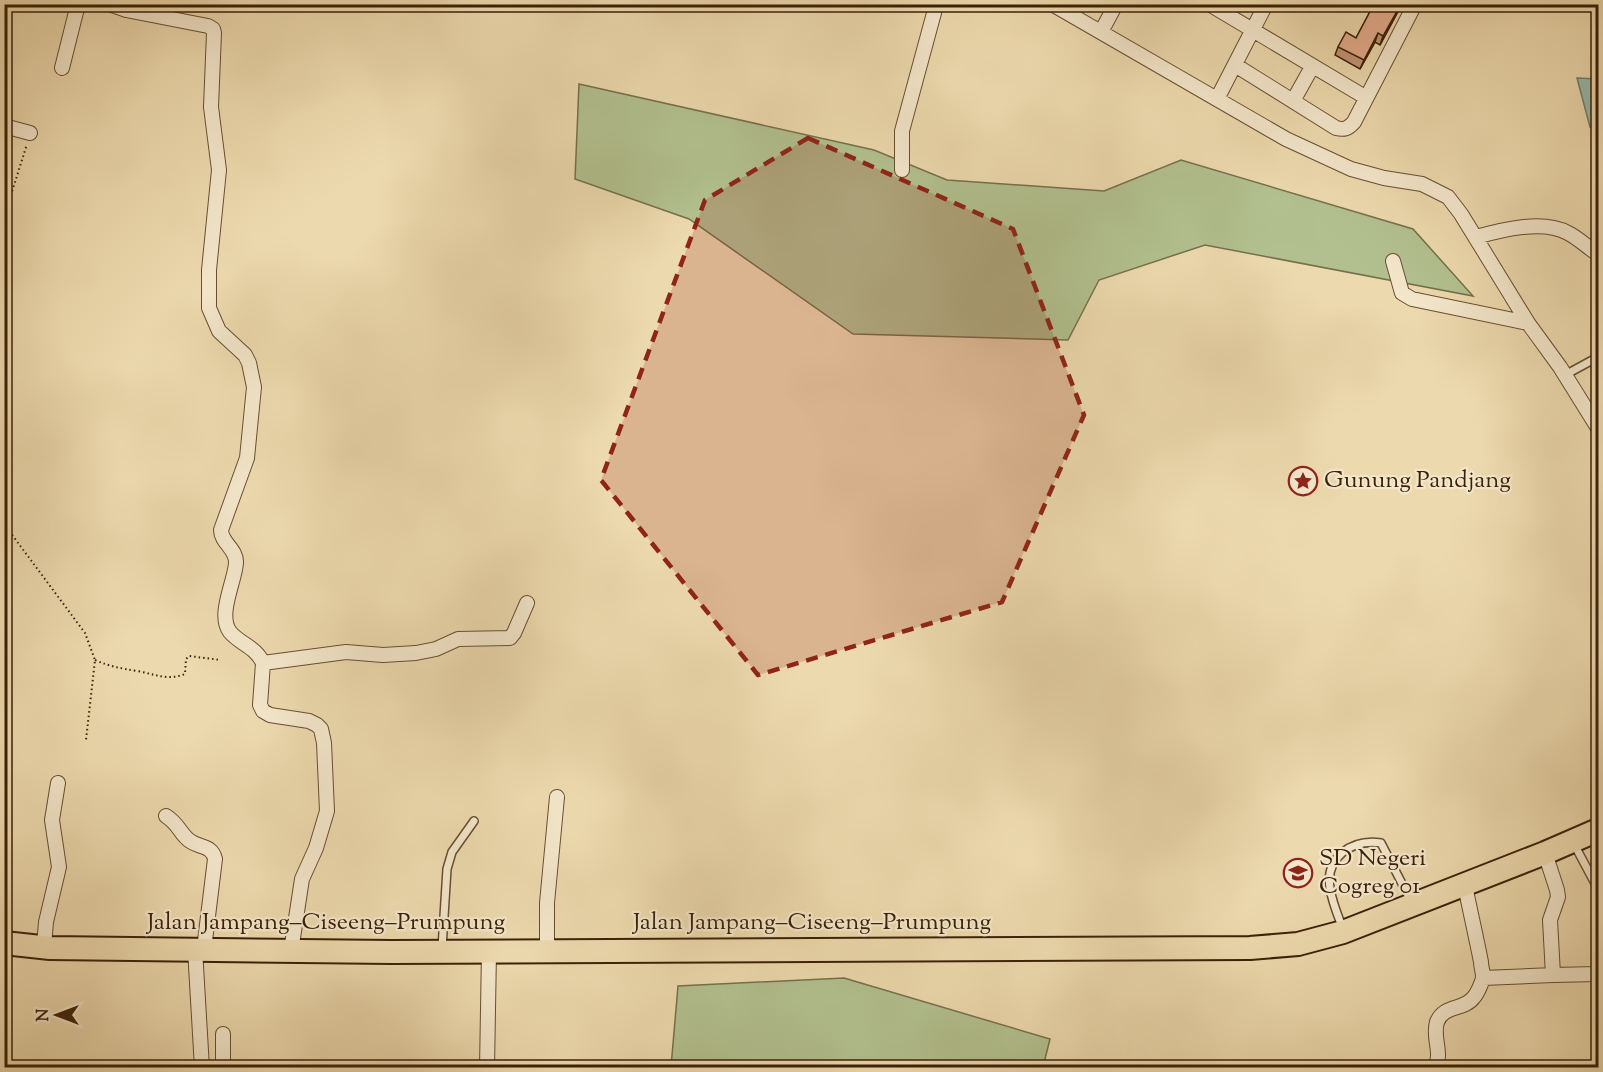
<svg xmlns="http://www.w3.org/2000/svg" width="1603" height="1072" font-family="'Sorts Mill Goudy',serif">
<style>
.green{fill:#b2c08f;stroke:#76704c;stroke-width:1.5}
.water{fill:#99baac;stroke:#737d6a;stroke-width:1.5}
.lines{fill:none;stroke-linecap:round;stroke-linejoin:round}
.lane-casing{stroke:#674f31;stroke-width:10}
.street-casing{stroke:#674f31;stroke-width:16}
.primary-casing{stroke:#3b2108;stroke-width:26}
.path{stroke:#3b2108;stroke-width:2;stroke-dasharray:1.5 3;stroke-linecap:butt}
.lane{stroke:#f3e6ca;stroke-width:7}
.street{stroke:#f3e6ca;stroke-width:14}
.primary{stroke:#ecd9ad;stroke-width:22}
.wall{fill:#c39478;stroke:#3b2108;stroke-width:1.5}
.shaded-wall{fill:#9f7861;stroke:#3b2108;stroke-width:1.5}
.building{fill:#e3ac8b;stroke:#3b2108;stroke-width:1.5}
.marked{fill:#8f2418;fill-opacity:0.2;stroke:#8f2418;stroke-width:4.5;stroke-dasharray:12 8;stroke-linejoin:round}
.labels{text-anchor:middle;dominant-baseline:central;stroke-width:4.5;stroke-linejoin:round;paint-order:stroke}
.poi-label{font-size:24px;fill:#3b2108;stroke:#f3e6ca;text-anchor:start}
.street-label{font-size:24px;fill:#3b2108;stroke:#f3e6ca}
</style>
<rect width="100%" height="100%" fill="#ecd9ad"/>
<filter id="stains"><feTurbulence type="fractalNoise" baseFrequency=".00333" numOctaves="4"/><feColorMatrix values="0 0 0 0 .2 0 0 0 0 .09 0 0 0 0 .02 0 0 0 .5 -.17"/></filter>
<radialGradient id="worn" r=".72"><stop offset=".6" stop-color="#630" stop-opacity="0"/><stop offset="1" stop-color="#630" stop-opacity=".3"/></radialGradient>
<!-- green -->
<path class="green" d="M579,84L874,150L947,180L1104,191L1181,160L1413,229L1473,296L1205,245L1099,280L1068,340L853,334L689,219L575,179Z
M844,978L1050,1039L1043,1067H671L678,986Z"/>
<!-- water -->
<path class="water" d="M1577,78L1598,79V127H1590Z"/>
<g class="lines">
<!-- lane casing -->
<g class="lane-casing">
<path id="lane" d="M1565,375L1598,357
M1574,844L1598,889
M1343,929C1338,916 1332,902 1330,888C1325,857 1352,839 1381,843L1411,901
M442,948L447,869L452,852L474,821"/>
</g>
<!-- street casing -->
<g class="street-casing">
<path id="street" d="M109,4L126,10L208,26L213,29L214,33L211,107L219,170L209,270V308L219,331L245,355L249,363L254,387L247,458L221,530C221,543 237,549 236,563C235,581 217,615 230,632C240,644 256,647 263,663L260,705L263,711L270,715L309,721L317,725L321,729L324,743L327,811L316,848L302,879L291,951
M1052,4L1286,139L1351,169L1384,178L1422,184L1448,197L1461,214L1528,323L1560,367L1598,428
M1209,4L1365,97
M1101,32L1116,4
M1235,65L1336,128C1344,130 1348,129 1354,122L1415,4
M62,68L78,4
M1217,99L1266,4
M1293,101L1312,67
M4,126L30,133
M902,170V131L934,13V4
M1476,237C1501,230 1543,219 1568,233C1578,238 1586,246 1595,252
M1393,261L1402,293L1412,299L1528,323
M263,663L346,652L383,655L416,653L436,649L458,639L510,638L514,633L527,603
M166,816C179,824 180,834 190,841C200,848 212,845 215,859L204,949
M1545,853L1557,890L1558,897L1550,920L1553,975L1598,974
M44,946L46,922L59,867L52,820L58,783
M195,949L202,1068
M550,951L547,940V903L557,797
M1483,978L1553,975
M223,1068V1034
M487,1068L489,951
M1435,1068C1443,1052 1432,1038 1437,1022C1444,1004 1464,1011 1474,997C1477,994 1483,981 1483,976C1483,972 1481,967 1481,962C1476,936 1470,911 1465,885"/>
</g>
<!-- primary casing -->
<g class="primary-casing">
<path id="primary" d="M4,943L50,948L391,952L1250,948L1298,944L1343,932L1545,853L1598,830"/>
</g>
<!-- path -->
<path class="path" d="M4,217L27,144
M4,524L85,633L95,660L86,740
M95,660C111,667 120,668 137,671C154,674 168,681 185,674L186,659L189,656L221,660"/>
<!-- lane -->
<use href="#lane" class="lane"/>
<!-- street -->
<use href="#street" class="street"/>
<!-- primary -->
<use href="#primary" class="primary"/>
</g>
<!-- wall -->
<path class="wall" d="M1374,4H1402L1380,45L1375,42L1360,69L1335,55L1338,47L1356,38Z"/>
<!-- shaded-wall -->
<path class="shaded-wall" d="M1401,4H1402L1380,45L1383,36Z
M1378,33L1375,42L1360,69L1364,60Z"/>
<!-- building -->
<path class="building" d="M1374,4H1401L1383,36L1378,33L1364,60L1338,47L1346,32L1356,38Z"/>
<!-- marked area -->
<path class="marked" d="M808,138L1013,229L1084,415L1002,602L758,675L601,480L705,200Z"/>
<!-- icons -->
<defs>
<g id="sight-ring" transform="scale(1.5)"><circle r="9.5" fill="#f3e6ca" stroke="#8f2418" stroke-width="1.5"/><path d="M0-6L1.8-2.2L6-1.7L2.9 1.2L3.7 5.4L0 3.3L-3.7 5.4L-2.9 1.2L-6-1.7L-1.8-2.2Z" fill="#8f2418"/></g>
<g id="school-ring" transform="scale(1.5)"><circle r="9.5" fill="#f3e6ca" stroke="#8f2418" stroke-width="1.5"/><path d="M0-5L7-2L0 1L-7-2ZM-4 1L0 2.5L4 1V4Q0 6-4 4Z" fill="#8f2418"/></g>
</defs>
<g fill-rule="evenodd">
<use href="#sight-ring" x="1303" y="481"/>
<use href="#school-ring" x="1298" y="873"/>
</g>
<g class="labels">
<!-- poi labels -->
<g class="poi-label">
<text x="1324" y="481">Gunung Pandjang</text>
<text x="1319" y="859">SD Negeri<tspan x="1319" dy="28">Cogreg 01</tspan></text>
</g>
<!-- street labels -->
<g class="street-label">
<text x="326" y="923">Jalan Jampang–Ciseeng–Prumpung</text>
<text x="812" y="923">Jalan Jampang–Ciseeng–Prumpung</text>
</g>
</g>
<!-- margin -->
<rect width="1603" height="1072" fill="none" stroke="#ecd9ad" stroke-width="24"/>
<rect x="6" y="6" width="1591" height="1060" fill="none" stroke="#3b2108" stroke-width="3"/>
<rect x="12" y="12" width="1579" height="1048" fill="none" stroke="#3b2108" stroke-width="1.5"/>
<!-- north arrow -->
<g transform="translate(57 1015) rotate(270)" stroke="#f3e6ca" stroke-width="4.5" paint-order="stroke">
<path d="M0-4.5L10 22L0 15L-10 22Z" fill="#3b2108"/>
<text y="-9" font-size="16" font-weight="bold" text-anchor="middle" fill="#3b2108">N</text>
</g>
<rect width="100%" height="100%" filter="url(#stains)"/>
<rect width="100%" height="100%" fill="url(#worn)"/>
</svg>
